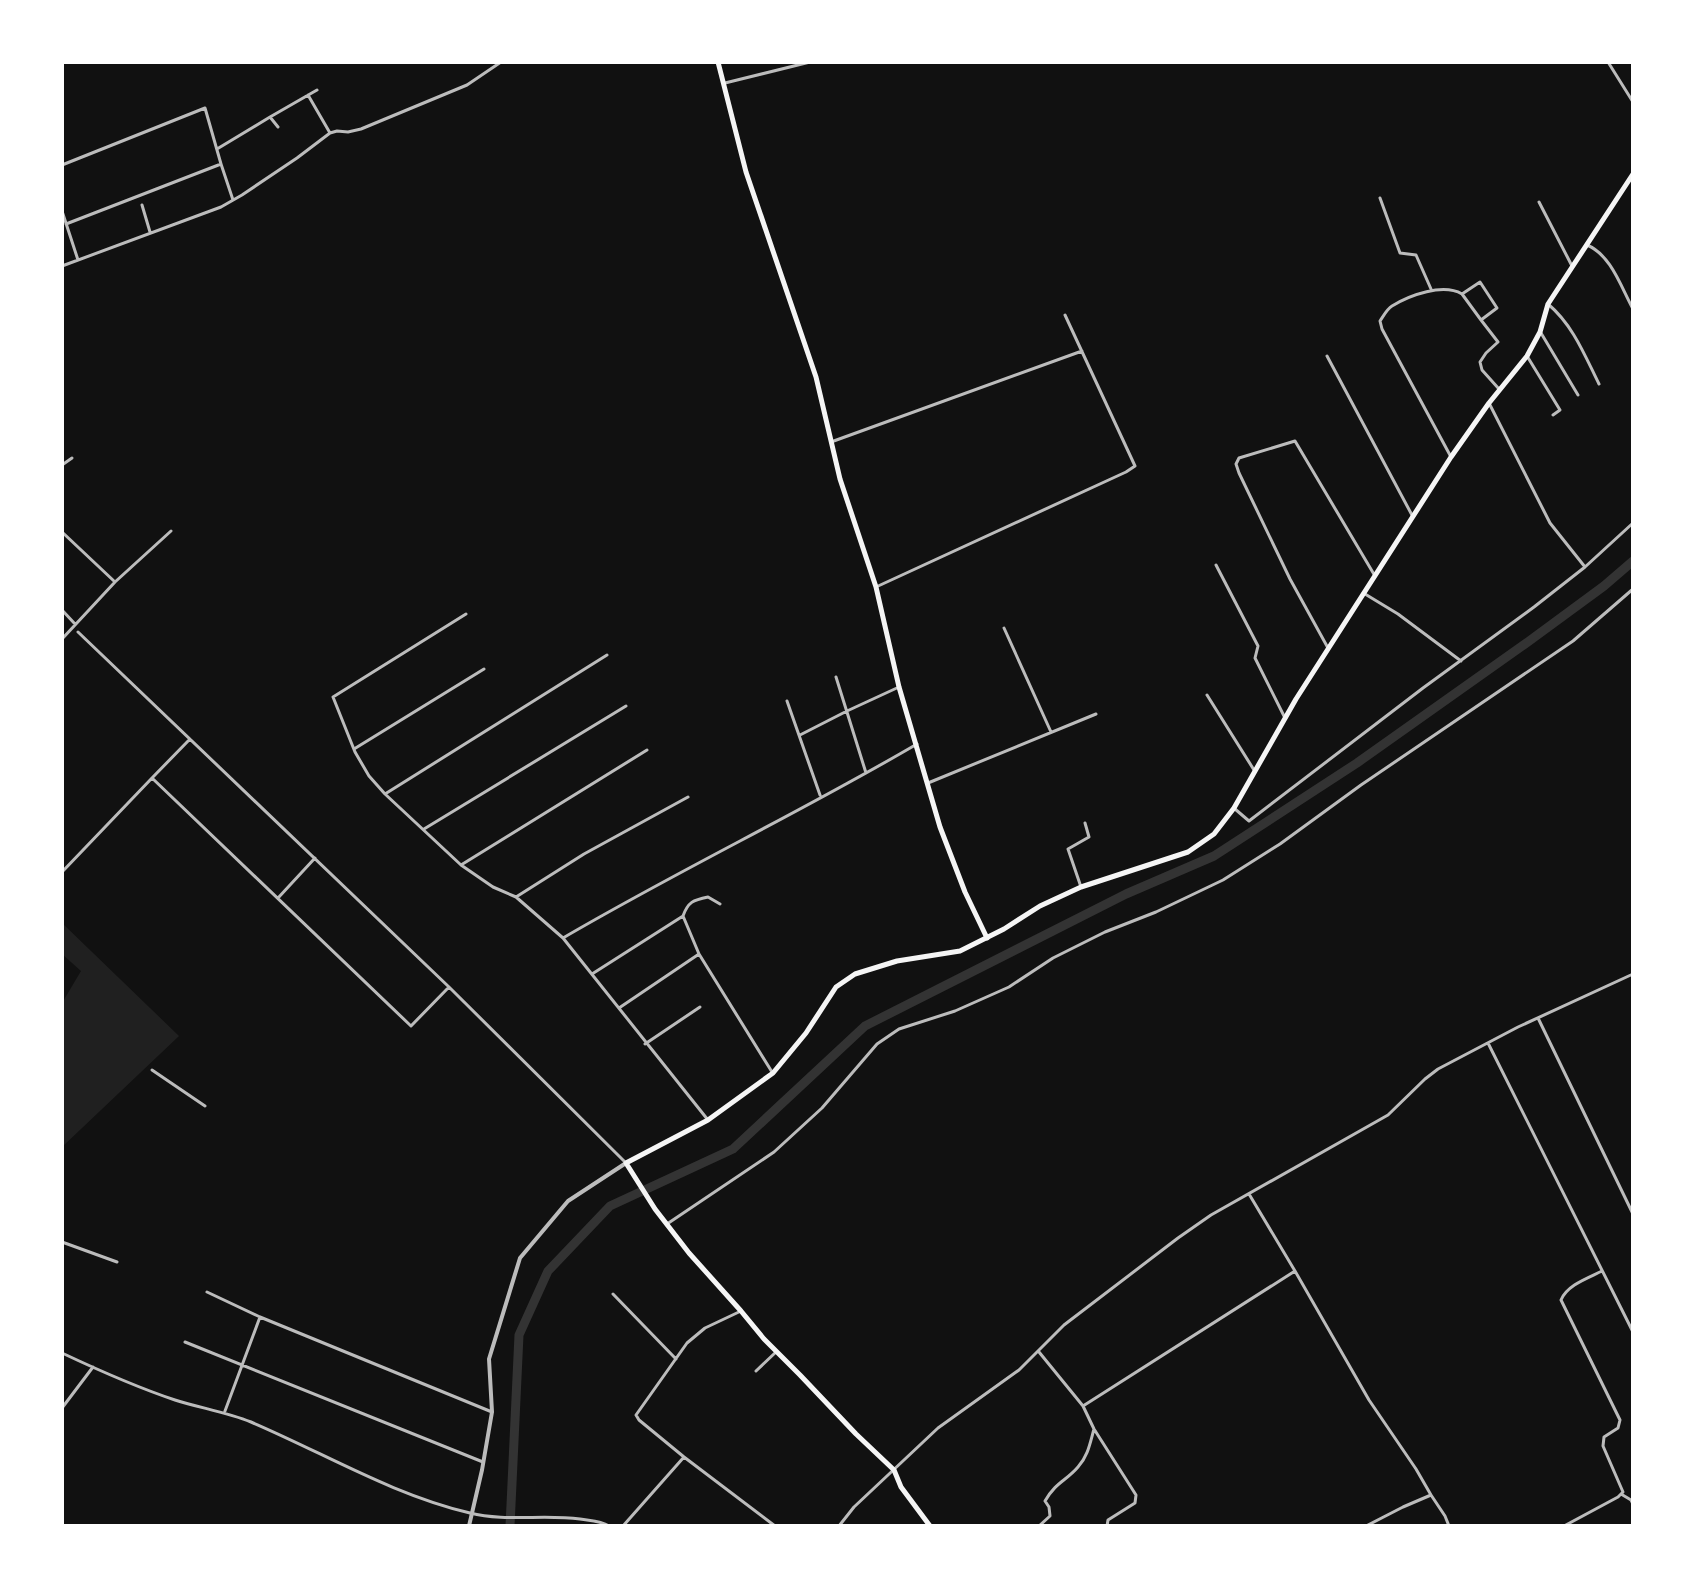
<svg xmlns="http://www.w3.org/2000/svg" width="1695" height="1588" font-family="'Nunito Sans',sans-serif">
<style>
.green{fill:#202020}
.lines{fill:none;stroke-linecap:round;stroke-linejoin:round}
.canal{stroke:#333;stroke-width:9}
.minor{stroke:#bcbcbc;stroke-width:3}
.tertiary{stroke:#bcbcbc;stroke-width:4}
.secondary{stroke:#f5f5f5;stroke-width:5}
.primary{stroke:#f5f5f5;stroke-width:5}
</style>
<rect width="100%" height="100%" fill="#111"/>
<!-- green -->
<path class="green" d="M62,923L179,1036L62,1147V1003L81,971L62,954Z"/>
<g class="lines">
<!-- canal -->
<path class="canal" d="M510,1526L519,1335L548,1271L610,1206L733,1149L865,1026L1126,894L1214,856L1357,763L1525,644L1604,586L1633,561"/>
<!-- minor -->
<path class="minor" d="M1608,62L1633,102
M725,83L810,62
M308,95L330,133
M270,117L317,90
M217,149L270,117L278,127
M62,165L205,108L221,164
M1380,198L1400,253L1416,255L1431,289
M1539,202L1572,266
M142,205L150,232
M62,211L78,260
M66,224L221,164L233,200
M1587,245C1611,255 1621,287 1633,309
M62,266L221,207L242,195L297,158L330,133L337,131L348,132L361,129L467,85L501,62
M1462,294L1481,320
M1548,304C1573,325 1585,356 1599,384
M1541,333L1578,395
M1327,356L1413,517
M1527,356L1560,410L1553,415
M1490,405L1550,523L1585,567
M831,442L1082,351
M1451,457L1382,329L1380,321C1384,315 1387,309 1392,306C1410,295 1443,283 1462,294L1480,282L1497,308L1481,320L1498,342L1486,353L1480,362L1482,370L1499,389
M62,465L72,458
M62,532L115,582
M1216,565L1258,646L1255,658L1284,716
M876,587L1126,472L1135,466L1065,315
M1365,594L1398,614L1461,661
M62,610L75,624
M466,614L333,697L355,752L369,776L385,794L461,865L493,887L516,897L563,938L708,1120
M1004,628L1051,732
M78,632L449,987L626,1163
M62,639L115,582L171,531
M1328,648L1290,579L1239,473L1236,464L1239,458L1295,441L1375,576
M836,677L866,773
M1207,695L1254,770
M787,701L820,795
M800,735L847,711L899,687
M190,739L152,778L411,1026L449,987
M354,749L484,669
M928,783L1096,714
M385,794L607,655
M1235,809L1249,821L1423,688L1534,607L1585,567L1633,523
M424,829L626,706
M461,865L647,750
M62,872L152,778
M1081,887L1068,849L1089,837L1085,823
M516,897L584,854L688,797
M278,898L315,858
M720,904L708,897C693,900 688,902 683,916L699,954L772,1072
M563,938C679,870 801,812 917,744
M592,974L683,916
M619,1008L699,954
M1538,1018L1633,1214
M1488,1043L1633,1332
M645,1044L700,1007
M152,1070L205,1106
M1249,1194L1295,1271L1369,1400L1416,1469L1431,1495L1403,1507L1366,1526
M667,1224L774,1152L822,1108L877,1044L899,1029L955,1011L1009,987L1053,958L1105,932L1156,912L1223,880L1280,844L1361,785L1573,641L1633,589
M62,1242L117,1262
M207,1292L260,1317L492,1412
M613,1294L676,1359
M741,1311L705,1328L687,1343L636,1415L639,1420L684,1457L775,1526
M185,1342L483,1462
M1039,1352L1083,1406L1094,1429L1136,1495L1135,1503L1108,1520L1107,1526
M62,1353C98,1370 136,1387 175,1400C200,1408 226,1412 251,1422C324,1453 393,1495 470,1513C505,1522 544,1514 580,1519C590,1521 599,1520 609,1526
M756,1371L776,1352
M1083,1406L1295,1271
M62,1408L93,1367
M225,1411L260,1317
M1621,1494L1631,1500L1633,1504
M1431,1495L1445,1516L1449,1526
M623,1526L684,1457
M839,1526L854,1507L938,1428L1019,1370L1064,1325L1178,1238L1211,1215L1388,1115L1425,1079L1438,1069L1518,1027L1633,974
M1039,1526L1050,1516L1049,1507L1045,1501C1056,1482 1066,1481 1078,1467C1088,1456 1090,1443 1094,1429
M1564,1526L1618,1497L1623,1492L1603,1446L1604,1437L1618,1428L1620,1420L1561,1300C1567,1285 1588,1278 1602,1271"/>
<!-- tertiary -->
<path class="tertiary" d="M469,1526L482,1470L492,1412L489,1359L520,1258L568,1201L626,1163"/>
<!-- secondary -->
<path class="secondary" d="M718,62L746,172L816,377L840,479L876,587L899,687L940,827L965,892L987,938"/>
<!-- primary -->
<path class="primary" d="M930,1526L901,1487L894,1470L856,1434L800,1375L764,1339L741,1311L689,1253L655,1209L626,1163L708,1120L773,1073L806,1033L836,987L855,974L897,961L960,951L1004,929L1040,906L1081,887L1188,852L1214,834L1234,808L1296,699L1451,457L1489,403L1527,356L1540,332L1548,304L1633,174"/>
</g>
<!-- border -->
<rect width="1695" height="1588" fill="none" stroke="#ffffff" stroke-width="128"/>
</svg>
